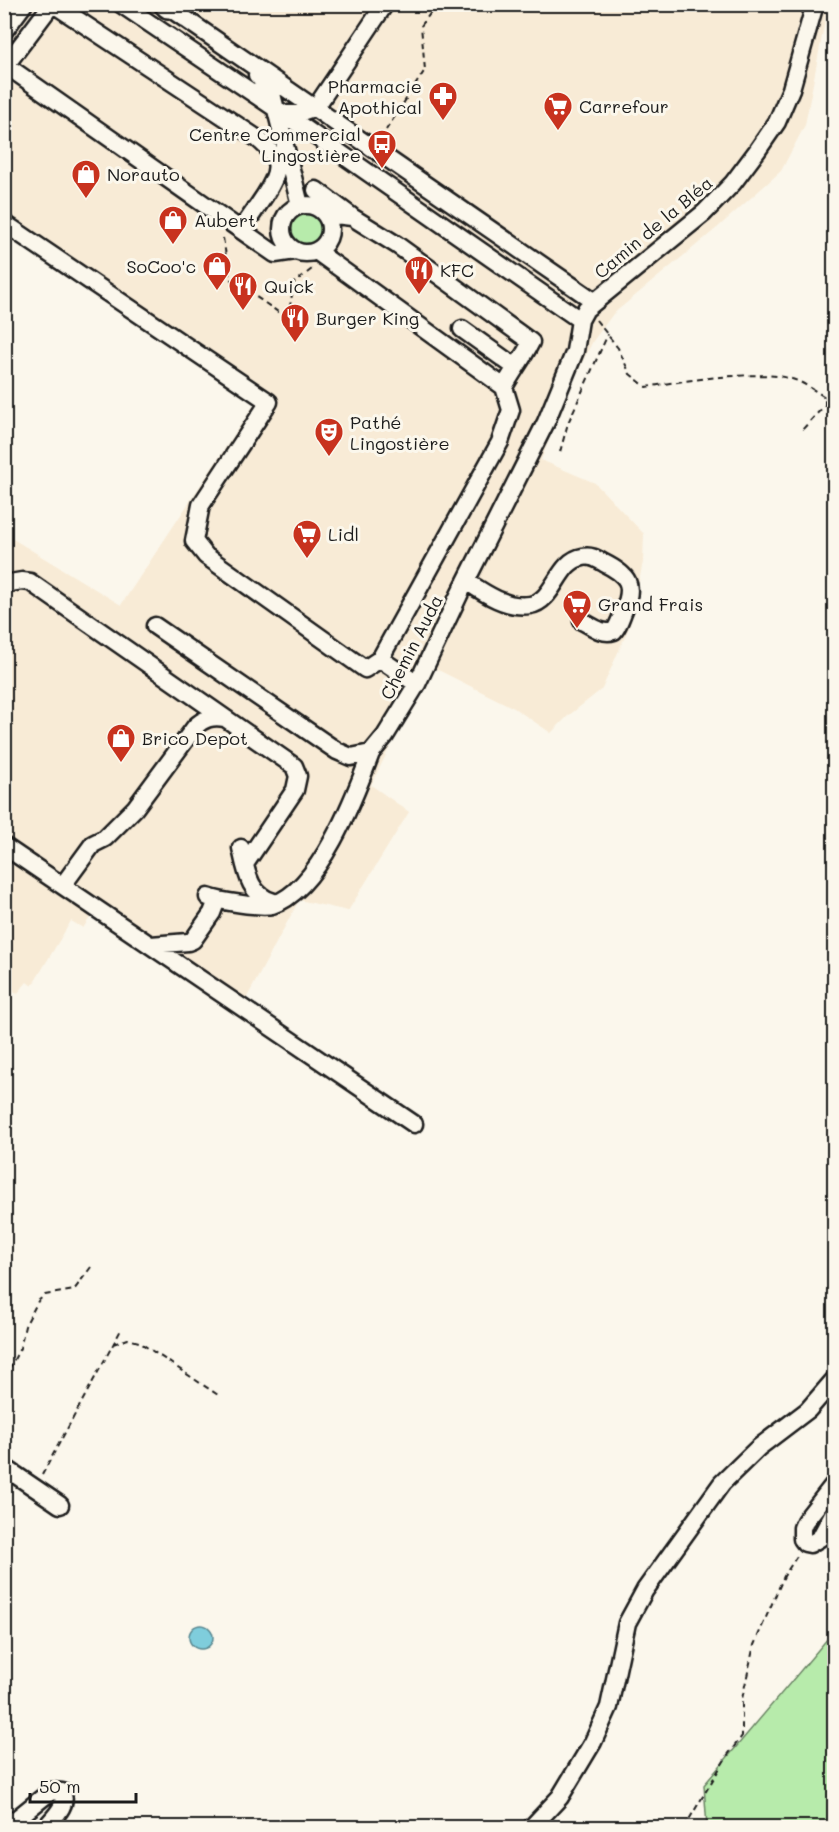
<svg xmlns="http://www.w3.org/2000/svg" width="839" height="1832" font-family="Mali,sans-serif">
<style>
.built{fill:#f8ebd6}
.green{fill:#b7ebab;stroke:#6a8464;stroke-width:1.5}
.water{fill:#7fcddc;stroke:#57868f;stroke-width:1.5}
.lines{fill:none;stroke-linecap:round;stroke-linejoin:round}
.minor-casing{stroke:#1c1c1c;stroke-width:21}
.major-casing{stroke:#1c1c1c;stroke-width:26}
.path{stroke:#1c1c1c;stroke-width:2;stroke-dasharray:6 4.5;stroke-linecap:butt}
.minor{stroke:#fbf7ec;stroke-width:16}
.major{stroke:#fbf7ec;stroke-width:21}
.labels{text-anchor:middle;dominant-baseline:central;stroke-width:6;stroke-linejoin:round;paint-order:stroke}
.poi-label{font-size:18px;fill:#1c1c1c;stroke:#fbf7ec;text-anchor:start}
.street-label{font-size:18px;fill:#1c1c1c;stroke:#fbf7ec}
</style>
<rect width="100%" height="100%" fill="#fbf7ec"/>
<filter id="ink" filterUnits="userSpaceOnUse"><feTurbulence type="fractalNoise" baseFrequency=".0167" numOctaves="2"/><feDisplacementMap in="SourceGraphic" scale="12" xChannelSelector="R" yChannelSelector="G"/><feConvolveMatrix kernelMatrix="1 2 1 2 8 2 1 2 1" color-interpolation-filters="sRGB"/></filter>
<g filter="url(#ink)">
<!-- built -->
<path class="built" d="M5,5H828L805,125L781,171L717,228L613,314L593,341L569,388L541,460L595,483L644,534L643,562L630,625L602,689L568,716L551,733L514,708L430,666L371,785L409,812L348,911L299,900L244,1003L5,839V541L8,536L121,605L256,402L5,228Z
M5,853L94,912L83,928L71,921L32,986L27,982L17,994L5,982V972L12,962L5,955Z"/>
<!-- green -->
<path class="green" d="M288 227a17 17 0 1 1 34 0a17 17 0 1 1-34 0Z
M834,1631V1827H707L704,1785Z"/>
<!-- water -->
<path class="water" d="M189 1637a12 12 0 1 1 24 0a12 12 0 1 1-24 0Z"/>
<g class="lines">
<!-- minor casing -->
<g class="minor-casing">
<path id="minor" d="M121,4L284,114L580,320
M168,7L594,301
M4,31L24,4
M4,64L275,254L295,251
M6,65L49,8L55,5L258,139C282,159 281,170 265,195C257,207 249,219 241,230
M257,75L271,90L300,205
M284,114H296L316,107L385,4
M316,190L351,216
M282 229a24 24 0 1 1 48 0a24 24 0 1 1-48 0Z
M328,219L335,215L352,217L397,245L531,342C523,358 513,371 504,387
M4,223L269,402L201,505L194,541L206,556L365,669L380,659L500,442L511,410L504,387L316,251
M462,329L515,367
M466,581C484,593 507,609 530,605C555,601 557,561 583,557C591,555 597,559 604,563C628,575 635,584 624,610C621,617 619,625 614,631C602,635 592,626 582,621
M4,584L22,581L30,582L225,718
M155,626L337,751L351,757L371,753L385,736L417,684L459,595L546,422L575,351L580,320L586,309L704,213L733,183L757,151L777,122L791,89L815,4
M380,659L417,684
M4,846L414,1124
M241,848C246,870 249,896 274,902
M63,885L93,844L105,838L135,808L195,727C204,718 212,716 225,718L294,766L298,776L295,790L245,864
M208,897C219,901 261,908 272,905C319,891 355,796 371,753
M151,945L188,942L193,940L212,913L217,900
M4,1467L60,1505
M834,1484L805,1521L802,1528V1539L805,1543L810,1544L820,1538L834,1512
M4,1821L15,1820L51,1791L62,1792C69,1805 53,1818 45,1828
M531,1828L560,1797L593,1742L609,1707L627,1623L645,1590L722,1483L758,1448L808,1410L834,1380"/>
</g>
<!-- major casing -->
<g class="major-casing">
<path id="major" d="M165,4L168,7"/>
</g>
<!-- path -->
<path class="path" d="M386,130L425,70L421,26L437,4
M223,238L230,279L281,314L289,312L294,283L312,269
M596,320L618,348L630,374L646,387C680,381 760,369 792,379C803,382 815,391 825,397V405L802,430
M825,397L834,395
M560,452L568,423L608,334
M113,1344L128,1339L139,1342L221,1397
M4,1379L20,1348L25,1326L38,1301L45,1295L74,1290L91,1267
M42,1475L122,1328
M684,1828L727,1756L742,1736V1699L754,1645L784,1576L797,1556"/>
<!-- minor -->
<use href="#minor" class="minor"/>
<!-- major -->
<use href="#major" class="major"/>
</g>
</g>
<!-- icons -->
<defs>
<g id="pharmacy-pin" transform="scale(1.5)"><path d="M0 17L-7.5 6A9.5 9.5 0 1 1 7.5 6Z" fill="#c8321e" stroke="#fbf7ec"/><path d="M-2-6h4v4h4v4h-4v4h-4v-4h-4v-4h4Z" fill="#fff"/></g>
<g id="supermarket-pin" transform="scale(1.5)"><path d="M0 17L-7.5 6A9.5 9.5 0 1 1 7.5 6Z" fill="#c8321e" stroke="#fbf7ec"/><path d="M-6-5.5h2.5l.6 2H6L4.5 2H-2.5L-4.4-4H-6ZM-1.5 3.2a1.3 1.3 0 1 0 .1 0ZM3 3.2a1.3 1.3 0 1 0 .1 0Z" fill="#fff"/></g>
<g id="bus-pin" transform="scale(1.5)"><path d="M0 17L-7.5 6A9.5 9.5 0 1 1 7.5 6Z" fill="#c8321e" stroke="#fbf7ec"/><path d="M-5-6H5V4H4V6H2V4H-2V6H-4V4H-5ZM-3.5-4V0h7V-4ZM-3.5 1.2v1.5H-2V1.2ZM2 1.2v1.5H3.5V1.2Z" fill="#fff"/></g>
<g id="shop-pin" transform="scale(1.5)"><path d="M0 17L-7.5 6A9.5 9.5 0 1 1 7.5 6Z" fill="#c8321e" stroke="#fbf7ec"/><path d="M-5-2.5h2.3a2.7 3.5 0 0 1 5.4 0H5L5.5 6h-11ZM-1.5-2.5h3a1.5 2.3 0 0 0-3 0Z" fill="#fff"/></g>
<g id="restaurant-pin" transform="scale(1.5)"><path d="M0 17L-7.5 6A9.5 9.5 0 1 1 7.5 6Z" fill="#c8321e" stroke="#fbf7ec"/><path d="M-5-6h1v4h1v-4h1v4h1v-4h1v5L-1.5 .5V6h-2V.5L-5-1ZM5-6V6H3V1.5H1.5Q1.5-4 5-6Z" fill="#fff"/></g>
<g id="theatre-pin" transform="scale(1.5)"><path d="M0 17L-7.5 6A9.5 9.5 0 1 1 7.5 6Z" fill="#c8321e" stroke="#fbf7ec"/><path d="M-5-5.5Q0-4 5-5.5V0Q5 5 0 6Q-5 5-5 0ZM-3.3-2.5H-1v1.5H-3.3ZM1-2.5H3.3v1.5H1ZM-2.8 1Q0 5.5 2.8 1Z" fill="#fff"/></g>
</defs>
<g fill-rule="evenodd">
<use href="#pharmacy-pin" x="443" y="96"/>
<use href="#supermarket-pin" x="558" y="106"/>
<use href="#bus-pin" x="382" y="144"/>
<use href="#shop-pin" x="86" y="174"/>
<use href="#shop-pin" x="173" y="220"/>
<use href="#shop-pin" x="217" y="266"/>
<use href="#restaurant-pin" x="419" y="270"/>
<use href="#restaurant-pin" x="243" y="286"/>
<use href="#restaurant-pin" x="295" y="318"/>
<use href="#theatre-pin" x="329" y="432"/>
<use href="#supermarket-pin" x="307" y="534"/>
<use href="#supermarket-pin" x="577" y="604"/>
<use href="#shop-pin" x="121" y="738"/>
</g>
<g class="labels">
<!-- poi labels -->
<g class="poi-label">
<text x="422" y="86" text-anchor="end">Pharmacie<tspan x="422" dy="21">Apothical</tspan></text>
<text x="579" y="106">Carrefour</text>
<text x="361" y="134" text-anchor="end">Centre Commercial<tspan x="361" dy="21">Lingostière</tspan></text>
<text x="107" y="174">Norauto</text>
<text x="194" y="220">Aubert</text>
<text x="196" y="266" text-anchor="end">SoCoo'c</text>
<text x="440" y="270">KFC</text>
<text x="264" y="286">Quick</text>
<text x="316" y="318">Burger King</text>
<text x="350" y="422">Pathé<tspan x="350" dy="21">Lingostière</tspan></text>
<text x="328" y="534">Lidl</text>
<text x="598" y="604">Grand Frais</text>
<text x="142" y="738">Brico Depot</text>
</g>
<!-- street labels -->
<g class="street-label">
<text transform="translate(653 227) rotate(-40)">Camin de la Bléa</text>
<text transform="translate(411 647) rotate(-63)">Chemin Auda</text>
</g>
</g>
<!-- margin -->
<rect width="839" height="1832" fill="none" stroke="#fbf7ec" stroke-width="24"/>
<rect x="12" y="12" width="815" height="1808" fill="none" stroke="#1c1c1c" stroke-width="2" filter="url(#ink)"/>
<!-- scale -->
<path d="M30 1793v9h106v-9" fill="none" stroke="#1c1c1c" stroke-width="3"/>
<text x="39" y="1793" font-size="18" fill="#1c1c1c" stroke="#fbf7ec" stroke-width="4.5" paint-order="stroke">50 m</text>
</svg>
